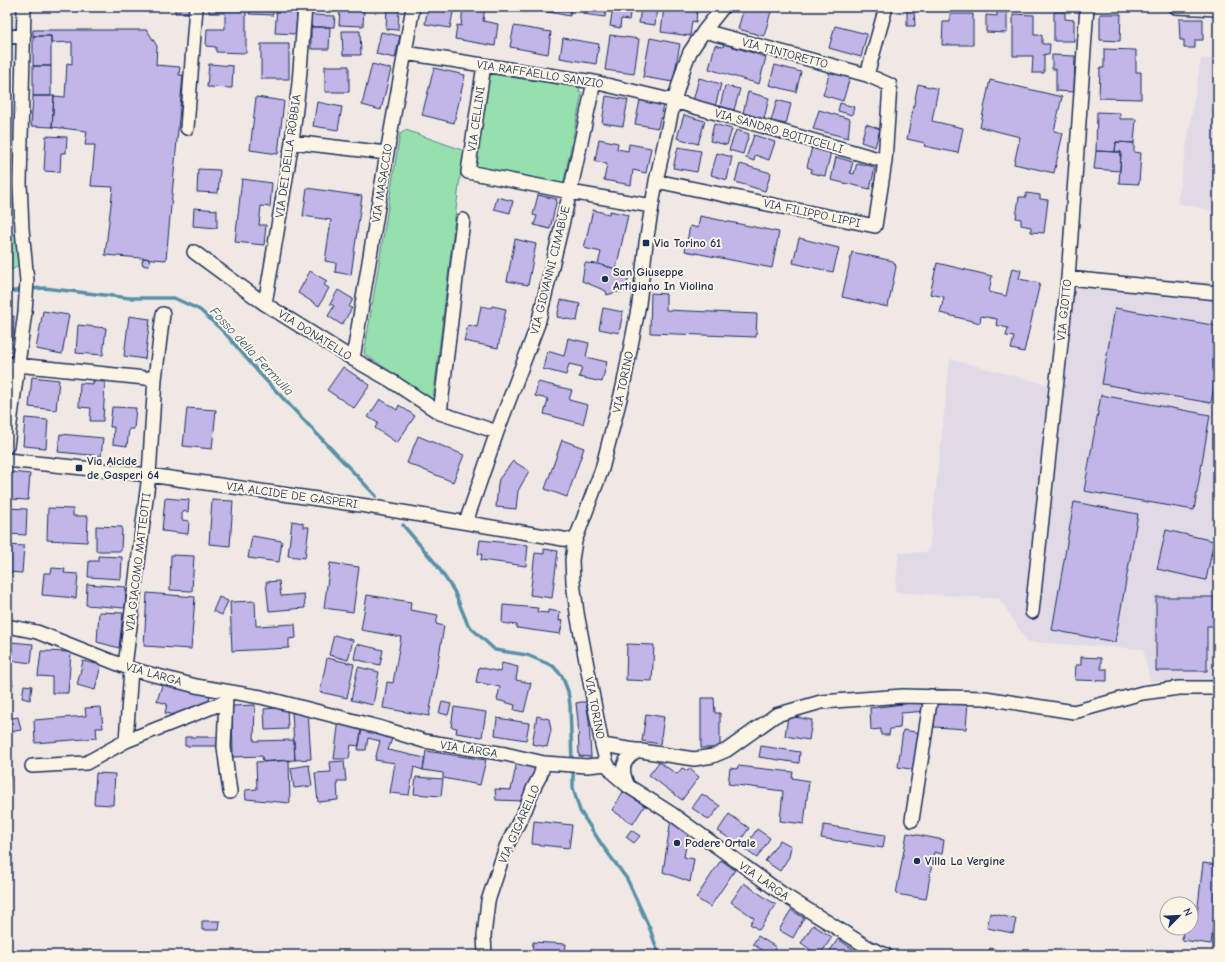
<svg xmlns="http://www.w3.org/2000/svg" width="1225" height="962" font-family="'Comic Neue',sans-serif">
<style>
.built{fill:#e2d9e6}
.green{fill:#96dfaf;stroke:#588786}
.lines{fill:none;stroke-linecap:round;stroke-linejoin:round}
.stream{stroke:#5890a8;stroke-width:3.5}
.building{fill:#c1b6e7;stroke:#1b2f5e}
.minor-casing{stroke:#1b2f5e;stroke-width:16}
.minor{stroke:#fcf5e5;stroke-width:13}
.poi-dot{fill:#1b2f5e;stroke:#fcf5e5;stroke-width:1.5}
.labels{text-anchor:middle;dominant-baseline:central;stroke-width:4;stroke-linejoin:round;paint-order:stroke}
.street-label{font-size:12px;fill:#1b2f5e;stroke:#fcf5e5}
.poi-label{font-size:12px;font-weight:bold;fill:#1b2f5e;stroke:#fcf5e5;text-anchor:start}
.water-label{font-size:13px;font-style:italic;fill:#34587d;stroke:#fcf5e5}
</style>
<rect width="100%" height="100%" fill="#f0e8e5"/>
<filter id="ink" filterUnits="userSpaceOnUse"><feTurbulence type="fractalNoise" baseFrequency=".025" numOctaves="2"/><feDisplacementMap in="SourceGraphic" scale="8" xChannelSelector="R" yChannelSelector="G"/><feConvolveMatrix kernelMatrix="1 2 1 2 8 2 1 2 1" color-interpolation-filters="sRGB"/></filter>
<g filter="url(#ink)">
<!-- built -->
<path class="built" d="M1201,58L1218,60V212L1177,203Z
M1061,271L1218,283V681H1150L1143,649L1027,642L1000,599L895,592L899,553L929,552L950,359L1049,385Z"/>
<!-- green -->
<path class="green" d="M488,71L580,87L579,92L582,93L563,186L472,170Z
M406,130L465,151L460,177L433,400L364,354L400,134Z
M7,234L16,235L19,266L7,272Z"/>
<g class="lines">
<!-- stream -->
<path class="stream" d="M30,289L44,288L130,298H174L200,310L225,333L260,374L376,496
M7,292L24,290
M403,525L436,564L454,591L468,625L495,650L527,655L553,666L562,676L568,691L570,705L572,762
M573,768V788L580,811L602,845L627,879L650,929L659,955"/>
</g>
<!-- building -->
<path class="building" d="M126,7H151L127,11Z
M175,7H190V13H175Z
M209,7H246V53L216,52V47L206,46L207,29H225V13H209Z
M250,7H273V15L249,14Z
M277,7H297L296,34L275,33Z
M340,7H377V9L364,8L363,26L339,25Z
M387,7H399L398,30L386,29Z
M428,7H454L450,28L425,24Z
M463,7H485L483,21L498,24L495,46L455,39L457,25L461,26Z
M502,7H526V12L502,8Z
M535,7H555L554,13L535,10Z
M555,7H571L570,16L554,13Z
M584,7H606L605,17L583,14Z
M613,7H631L629,20L621,19L620,28L610,26Z
M641,7H657L655,25L639,23Z
M664,7H678L697,10L696,22L692,21L690,36L661,32Z
M744,7H767L772,8L764,36L738,29Z
M914,9L915,26H907V10Z
M997,12H1007V33L986,32V15L997,16Z
M1054,12H1065V19L1074,20V41H1054Z
M950,14H973V45H942L943,22H950Z
M1013,14L1034,15V35H1042V44H1050L1049,55L1044,54V73H1032L1033,56H1013Z
M1100,14H1121L1120,41L1100,40Z
M311,15L335,16L334,27H311Z
M1179,19H1203V40H1195V48H1184V40H1180Z
M1216,19H1218V46H1216Z
M514,26L551,32L548,54L510,47Z
M835,26L867,34L861,57L829,48Z
M311,27H330L329,49H311Z
M33,30H147L157,46L156,65L180,67L179,75H183L166,260L105,255L113,187L91,186L95,145H85L87,131L52,127L54,96L65,97L67,63L72,64V42L51,43V36H33Z
M342,31H360L361,55H343Z
M381,32L400,36L395,58L376,54Z
M610,35L639,39L634,74L605,70Z
M33,36H51V66H33Z
M563,38L599,44L596,64L560,58Z
M650,38L680,44L673,82L643,77Z
M261,44H289V79H261Z
M724,44L766,57L759,84L709,69L715,45L723,47Z
M1104,49L1136,50V72H1141V99L1099,98L1100,68H1104Z
M1052,55L1075,56L1074,92L1056,91V69H1052Z
M209,64L233,66L232,88L207,87Z
M372,64L391,69L381,110L362,105Z
M775,65L801,72L796,92L769,85Z
M33,66H51V96H33Z
M325,66H349V92H325Z
M434,68L465,75L454,123L422,115Z
M830,71L850,77L843,101L823,95Z
M699,78L721,84L715,107L693,101Z
M990,80L1062,97L1054,131L1063,133L1054,173L1014,164L1020,137L980,127Z
M918,84L938,89L932,121L963,128L958,153L924,146L925,143L907,139Z
M725,86L740,89L734,110L720,106Z
M748,92L769,98L764,119L743,113Z
M33,96H54L52,127L31,126Z
M606,96L628,100L623,126L602,123Z
M256,97L284,101L278,154L250,150Z
M640,100L663,105L658,128L635,124Z
M777,100L791,104L786,124L771,121Z
M317,102L342,107L338,130L313,126Z
M840,103L854,107L852,115L838,111Z
M819,110L850,119L848,138L813,129Z
M1097,112L1120,113V119H1136L1134,143L1116,142L1115,152L1096,151Z
M684,115L705,121L698,144L677,138Z
M714,124L732,129L727,145L710,141Z
M866,124L880,129L875,147L861,142Z
M736,130L749,134L743,154L729,150Z
M754,135L775,142L769,160L755,155L754,161L746,158Z
M46,136L67,137L66,153H61L60,172L44,171Z
M599,139L618,143L617,149L628,151L629,144L651,148L646,173L633,170L631,185L604,180L607,164L595,161Z
M7,142H11L8,215H7Z
M1116,142L1134,143V152L1141,153L1139,184L1119,183L1121,152H1115Z
M678,147L701,151L697,172L673,168Z
M812,147L831,152L825,176L811,173L812,169L807,167Z
M1096,151L1121,152L1120,171L1094,169Z
M1218,151V171H1215Z
M717,153L732,157L727,180L711,175Z
M836,157L853,162L850,173L854,174L857,163L875,167L870,189L831,180Z
M740,164L771,173L765,191L735,182Z
M198,169L220,170L218,193L197,192Z
M242,179L272,183L270,207L261,206L259,225H266L264,245L235,242Z
M307,188L362,196L351,275L335,272L336,263L325,261L331,220L303,216Z
M1026,193L1040,195V199L1048,200L1044,233L1031,232V227L1021,225V219L1016,218L1019,197H1026Z
M538,195L557,199L550,229L534,225L537,216L533,215Z
M497,197L513,201L510,213L494,209Z
M194,208L217,210V228L193,226Z
M593,210L609,214L610,211L628,215L616,269L598,264L601,252L584,248Z
M700,216L779,232L772,268L685,251L690,226L698,228Z
M799,238L839,248L833,272L793,263Z
M515,239L536,244L528,285L507,281Z
M852,252L893,261L895,264L896,267L888,307L842,297Z
M142 262a4 4 0 1 1 8 0a4 4 0 1 1-8 0Z
M585,263L598,264L616,269L629,277L624,292H616L607,295L606,291L582,281Z
M937,263L992,276L989,292L1006,296L1012,268L1021,270L1019,279L1040,283L1024,352L1011,349L1014,337L1006,336L1008,328L996,325L997,319L981,316L980,323L940,313L944,297L930,294Z
M310,271L327,281L324,285L329,288L319,306L298,293Z
M338,290L353,299L349,307L352,308L342,325L328,316L334,306L330,304Z
M651,293L666,294V310L757,314L756,337L650,333Z
M561,300L580,304L577,321L557,317Z
M481,306L491,308L492,306L506,309L498,348L464,341L468,325L477,327Z
M603,308L623,312L619,333L599,329Z
M1115,308L1218,326V365L1211,403L1102,384Z
M43,311L69,315L62,354L36,349Z
M14,316L13,339L7,340V317Z
M129,316L150,319L145,359L124,356Z
M78,325L106,328L103,355L76,353Z
M568,338L589,343L586,357L607,362L602,382L579,377L582,367L569,364L566,375L543,369L547,351L564,356Z
M343,367L370,385L354,408L327,390Z
M32,377L59,380L56,410L29,407Z
M93,381L105,382L103,421H90L91,408L79,407L80,383L93,384Z
M538,382L572,390L569,400L588,405L583,424L544,414L548,399L535,396Z
M1101,395L1210,415L1194,510L1084,491Z
M380,399L397,410L399,405L415,416L397,443L375,428L378,423L368,417Z
M112,407L136,408L134,429H129L127,446L113,444L114,427H110Z
M187,408L216,410L212,449L183,446Z
M25,418L48,420L46,448L23,446Z
M60,434L103,438L101,456L58,452Z
M418,436L464,455L453,482L407,463Z
M562,440L584,448L567,497L545,489Z
M513,461L529,471L518,491L516,509L496,507L498,484L499,479Z
M11,472L30,474L28,500L9,499Z
M165,498L189,500L188,512L182,511V520L189,521L188,534L162,531Z
M212,500L233,501L230,546L209,544Z
M1074,502L1138,514L1115,642L1052,630Z
M7,508L27,509L26,535L7,534Z
M48,508L73,509V516H88L87,542L47,540Z
M292,521L303,523V527H309L305,558L288,556Z
M96,526L122,527L121,551H96Z
M1218,526V557L1211,555Z
M1166,530L1214,541L1206,580L1157,569Z
M252,536L282,541L279,562L248,558Z
M480,540L528,545L526,566L481,560L482,554H478Z
M7,545L24,546L22,573L7,572Z
M544,549L558,551L552,598L530,595L535,553L544,554Z
M171,555L194,556L192,591L170,590Z
M98,556L122,557L121,579L88,577L89,561H98Z
M330,563L359,567L353,612L324,608Z
M52,568L65,569L64,573L78,574L76,598L42,595L44,573H51Z
M279,581L281,596L304,594L305,608L269,611L266,582Z
M87,584L126,587L125,608L86,605Z
M147,593L195,597L191,649L144,646Z
M367,595L411,602L410,610L438,615L436,624L444,626L429,716L383,708L387,682L393,683L401,637L361,630Z
M219,597L228,601L222,615L213,611Z
M1156,597H1218V626H1207V671H1156Z
M255,601L256,626L295,624L296,638L289,639V648L232,651L230,602Z
M503,605L538,608L537,612L548,613V610L560,612L559,621L563,620L560,634L517,628V625L502,623Z
M99,612L123,613L119,648L97,642Z
M334,635L353,640L348,660L329,655Z
M11,642L33,644L31,663L9,660Z
M357,644L383,650L380,665L354,659Z
M627,644L654,645L652,681L626,680Z
M41,651L71,652L68,693H52V677L38,676Z
M7,655L13,685L7,686Z
M1081,657L1101,658V669H1107V681L1075,680L1076,665H1081Z
M327,658L354,664L347,698L320,692Z
M83,661L101,665L95,690L77,685Z
M502,663L518,667L516,680L531,683L524,712L514,710L515,705L497,700L500,687L476,682L479,667L500,672Z
M358,667L379,672L373,705L351,700Z
M163,682L210,693L209,703L176,715L165,713L167,704L157,701Z
M24,685L32,686L30,700L22,698Z
M701,698H714L715,713H720V748H701Z
M935,699L968,701L966,729L934,727Z
M928,701L927,711L901,713L900,728L890,729L889,735H881V729L871,730L870,708Z
M442,702L451,704L448,715L439,713Z
M581,702H586L589,720L591,757L579,756L578,721L576,703Z
M255,705L254,741L294,740L295,760L263,762L262,756L233,757L232,706Z
M101,707L103,728H96L97,738L35,743L34,720L86,716L85,708Z
M287,707L288,729L265,730L264,709Z
M454,707L486,712L482,737L456,733L457,728L451,727Z
M308,711L311,759L295,760L292,713Z
M646,714L664,717L660,744L642,741Z
M537,716L549,719L551,730L547,747L532,744Z
M788,716L812,720L809,740L785,736Z
M18,717L21,730L9,732L7,719Z
M497,718L529,723L526,740L495,735Z
M339,719L362,726L359,746L351,745L349,759H334Z
M362,726L394,733L388,750L425,758L423,770L414,767L409,795L390,793L395,763L375,760L380,741L368,738L366,750H358Z
M903,730L922,733L916,770L898,767Z
M185,737H218V746H185Z
M761,746L800,752L799,763L759,757Z
M426,751L486,760L480,785L443,778V773L423,770Z
M289,760L290,803L246,799L245,790L257,789L256,762Z
M344,761L346,781H337L338,800L318,802L315,773L331,772L330,762Z
M517,761L536,762L532,783L523,801L496,800L495,789L511,790Z
M659,762L677,774L682,768L688,771L689,768L699,777L682,800L649,775Z
M309,765L312,786L294,788L291,768Z
M738,766L793,772L792,778L809,781L804,824L780,821L783,791L728,784L730,768L737,769Z
M96,773L115,774L113,805L94,804Z
M7,775H10L9,792H7Z
M416,777L443,779L441,796L414,794Z
M623,792L645,805L633,824L612,810Z
M702,794L720,806L709,820L692,808Z
M729,814L749,828L738,844L718,831Z
M671,819L689,830L684,857L694,859L690,882L663,872Z
M534,821L572,825L569,848L532,844Z
M824,825L885,835L883,848L821,838Z
M757,829L770,838L757,858L744,849Z
M631,830L640,836L634,843L626,837Z
M907,833L944,840L942,854L934,852L926,899L896,894Z
M780,840L791,846L789,857L780,871L765,861Z
M721,860L735,870L710,907L696,898Z
M1203,863L1218,865V890L1211,944L1182,940L1183,928H1191V922L1196,923Z
M744,883L776,905L759,930L750,924L754,918L731,902Z
M791,910L804,918L793,938L779,930Z
M990,913L1016,919L1013,933L987,928Z
M202,921H220L219,930H202Z
M813,925L832,937L820,955H818L801,943Z
M758,936L776,947L771,955H769L753,944Z
M838,939L859,953L858,955H827Z
M533,942L566,944L565,955H532Z
M990,948L1007,953V955H988Z"/>
<g class="lines">
<!-- minor casing -->
<g class="minor-casing">
<path id="minor" d="M723,7L704,31L690,52L685,64L674,101L656,181L646,243L639,304L623,387L602,469L575,541L572,560L573,582L577,613L602,745L607,764L614,774L628,786L672,814L784,895L869,948L886,955
M1176,7L1218,9
M7,38L24,34
M405,53L594,82L674,101L885,161
M484,65L468,172L570,192L652,206
M867,75L886,7
M187,128L196,7
M292,142L387,153
M656,181L875,226L885,161L890,85L867,75L704,31
M194,252L265,304L353,359L390,380L440,413L497,432
M1068,278L1218,293
M265,304L292,142L299,83L305,7
M353,359L387,153L413,7
M7,364L155,379
M440,413L463,220
M7,446L25,312L27,281L22,229L20,183L24,7
M7,460L149,475L367,506L575,541
M466,522L497,432L538,324L570,192L594,82
M1032,612L1068,278L1087,7
M7,626L37,632L131,669L196,686L261,697L378,727L424,741L505,754L544,763L587,766L607,764
M125,666L149,475L155,379L163,314
M226,696L224,747L230,792
M126,741L225,702
M602,745L694,759L713,756L727,750L776,715L821,702L903,696L985,698L1074,712L1142,693L1179,688H1218
M32,766L86,763L126,741L131,669
M628,786C620,769 622,759 639,750
M912,820L931,696
M485,955L484,936L488,901L506,847L526,808L533,789L540,776L544,763"/>
</g>
<!-- minor -->
<use href="#minor" class="minor"/>
</g>
</g>
<!-- markers -->
<g class="poi-dot">
<rect x="642" y="239" width="8" height="8" rx="2"/>
<circle cx="605" cy="279" r="4"/>
<rect x="75" y="464" width="8" height="8" rx="2"/>
<circle cx="677" cy="843" r="4"/>
<circle cx="917" cy="861" r="4"/>
</g>
<g class="labels">
<!-- street labels -->
<g class="street-label">
<text transform="translate(785 53) rotate(15)">VIA TINTORETTO</text>
<text transform="translate(540 74) rotate(9)">VIA RAFFAELLO SANZIO</text>
<text transform="translate(476 119) rotate(-82)">VIA CELLINI</text>
<text transform="translate(779 131) rotate(16)">VIA SANDRO BOTTICELLI</text>
<text transform="translate(288 156) rotate(-82)">VIA DEI DELLA ROBBIA</text>
<text transform="translate(382 183) rotate(-81)">VIA MASACCIO</text>
<text transform="translate(812 213) rotate(12)">VIA FILIPPO LIPPI</text>
<text transform="translate(550 270) rotate(-76)">VIA GIOVANNI CIMABUE</text>
<text transform="translate(1064 310) rotate(-84)">VIA GIOTTO</text>
<text transform="translate(315 335) rotate(32)">VIA DONATELLO</text>
<text transform="translate(623 382) rotate(-78)">VIA TORINO</text>
<text transform="translate(292 495) rotate(8)">VIA ALCIDE DE GASPERI</text>
<text transform="translate(138 562) rotate(-83)">VIA GIACOMO MATTEOTTI</text>
<text transform="translate(154 674) rotate(16)">VIA LARGA</text>
<text transform="translate(595 708) rotate(79)">VIA TORINO</text>
<text transform="translate(469 749) rotate(9)">VIA LARGA</text>
<text transform="translate(519 824) rotate(-66)">VIA GIGARELLO</text>
<text transform="translate(764 881) rotate(35)">VIA LARGA</text>
</g>
<!-- poi labels -->
<g class="poi-label">
<text x="654" y="243">Via Torino 61</text>
<text x="613" y="272">San Giuseppe<tspan x="613" dy="14">Artigiano In Violina</tspan></text>
<text x="87" y="461">Via Alcide<tspan x="87" dy="14">de Gasperi 64</tspan></text>
<text x="685" y="843">Podere Ortale</text>
<text x="925" y="861">Villa La Vergine</text>
</g>
<!-- water labels -->
<g class="water-label">
<text transform="translate(252 351) rotate(47)">Fosso della Fermulla</text>
</g>
</g>
<!-- margin -->
<rect width="1225" height="962" fill="none" stroke="#fcf5e5" stroke-width="24"/>
<rect x="12" y="12" width="1201" height="938" fill="none" stroke="#1b2f5e" stroke-width="1.5" filter="url(#ink)"/>
<!-- north arrow -->
<g transform="translate(1179 916) rotate(66)"><circle r="19" fill="#fcf5e5" stroke="#a2a6af"/>
<path d="M0-3L7 15L0 10L-7 15Z" fill="#1b2f5e"/>
<text y="-6" font-size="11" font-weight="bold" text-anchor="middle" fill="#1b2f5e">N</text>
</g>
</svg>
